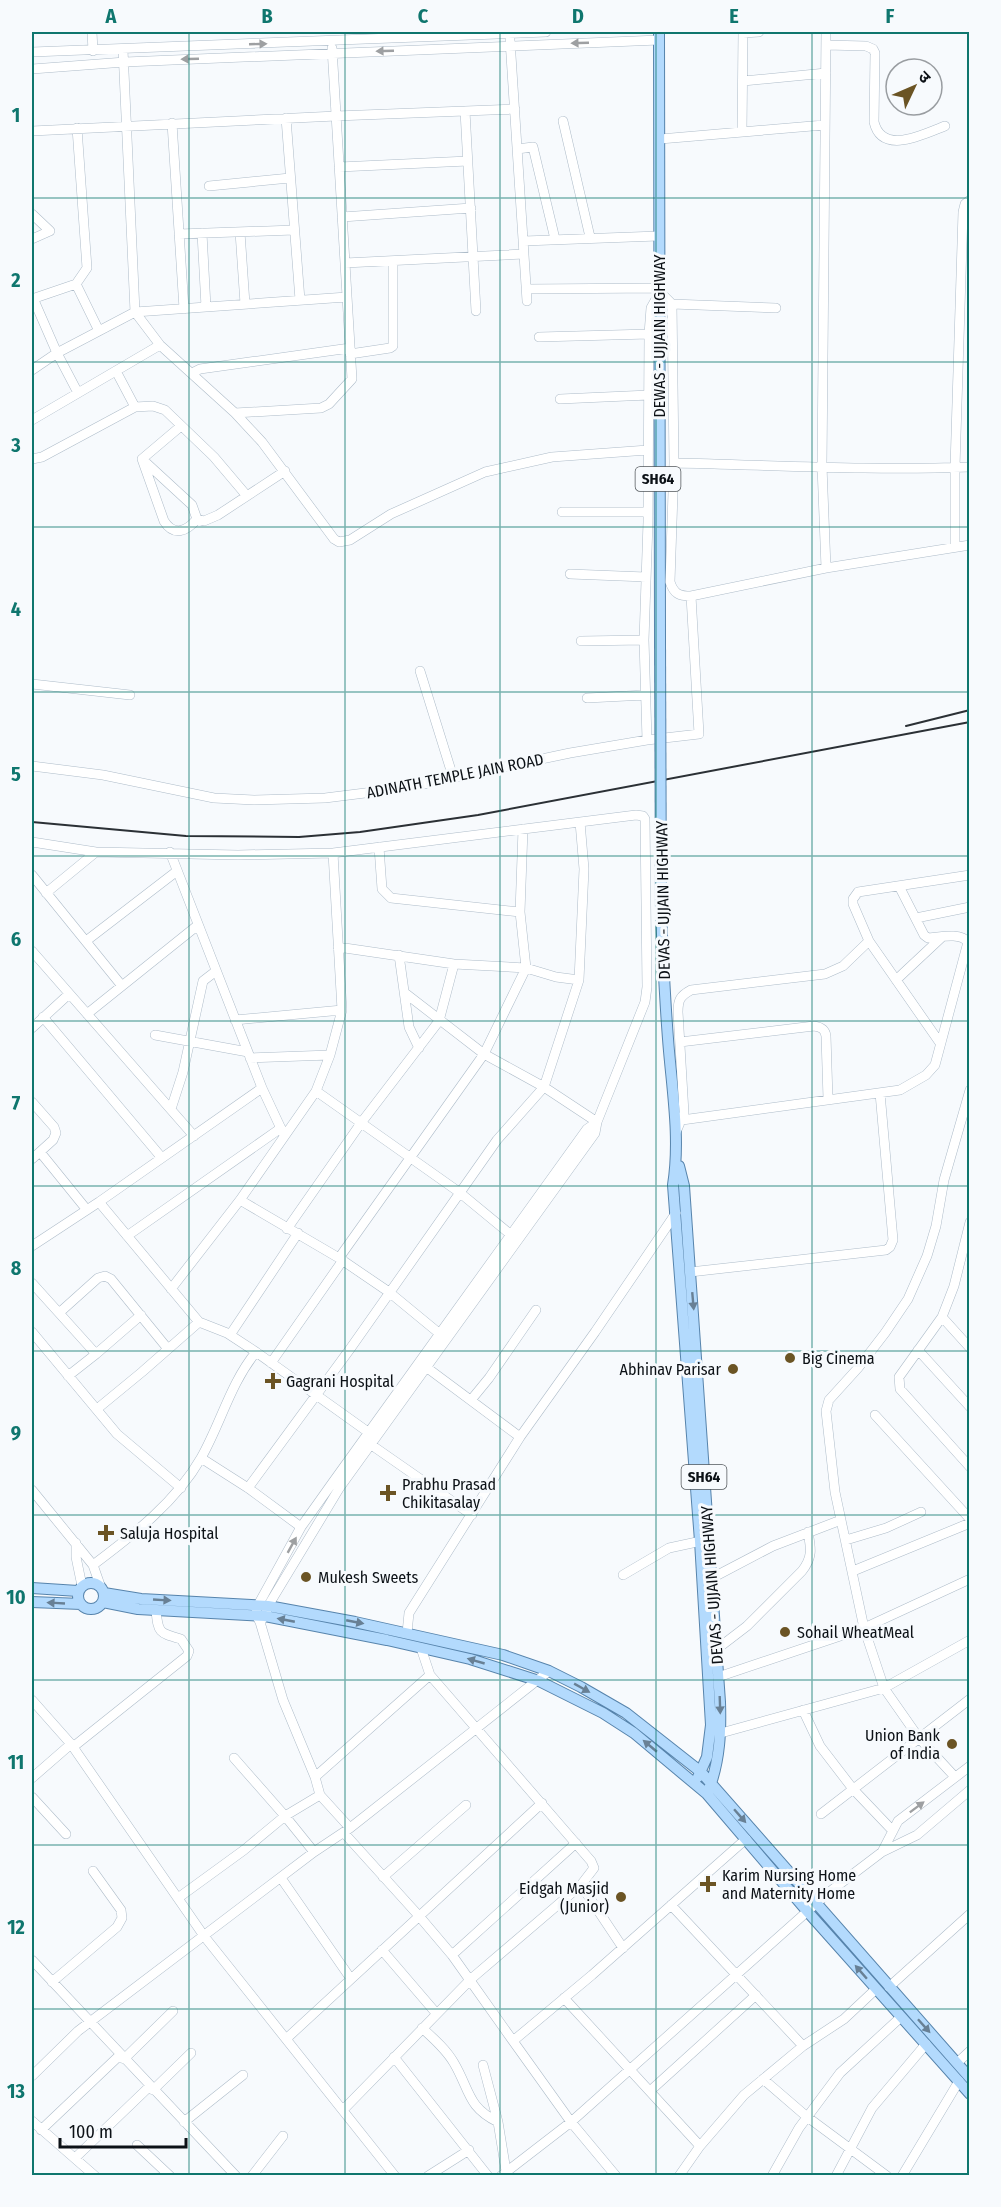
<svg xmlns="http://www.w3.org/2000/svg" width="1001" height="2207" font-family="'Fira Sans Condensed','Noto Sans Devanagari',sans-serif">
<style>
.lines{fill:none;stroke-linecap:round;stroke-linejoin:round}
.minor-casing{stroke:#aebcc9;stroke-width:10}
.major-casing{stroke:#5784ac;stroke-width:12}
.minor{stroke:#fff;stroke-width:9}
.major{stroke:#b3dafd;stroke-width:10}
.rail{stroke:#2b3035;stroke-width:2}
.major-bridge-casing{stroke:#5784ac;stroke-width:12;stroke-linecap:butt}
.major-bridge{stroke:#b3dafd;stroke-width:10}
.oneway{fill:#9ea0a2}
.oneway2{fill:#688095}
.grid{fill:none;stroke:#0f766e;stroke-width:1.5;stroke-opacity:0.55}
.poi-dot{fill:#6b5424;stroke:#f7fafd;stroke-width:2}
.labels{text-anchor:middle;dominant-baseline:central;stroke-width:6;stroke-linejoin:round;paint-order:stroke}
.shield{fill:#f7fafd;stroke:#52575b;stroke-width:1.5}
.shield-label{font-size:15px;font-weight:bold;fill:#0c1116}
.street-label{font-size:16px;fill:#0c1116;stroke:#f7fafd}
.poi-label{font-size:16px;fill:#0c1116;stroke:#f7fafd;text-anchor:start}
.neatline{fill:none;stroke:#0f766e;stroke-width:2}
.grid-label{font-size:20px;text-anchor:middle;font-weight:bold;fill:#0f766e}
</style>
<rect width="100%" height="100%" fill="#f7fafd"/>
<g class="lines">
<!-- minor casing -->
<g class="minor-casing">
<path id="minor" d="M92,32L93,51
M743,33L759,32
M510,40L527,301
M826,45L866,46L873,49L875,53L874,122C882,156 924,134 945,126
M123,50L135,312L160,345L235,413L262,442L334,539L339,542L350,540L391,514L485,472L552,457L648,450
M32,52L546,32
M32,69L125,62L659,40
M743,81L826,73
M465,111L476,311
M286,118L300,300
M563,121L590,237
M172,123L184,309
M32,131L336,116L515,109
M742,132L743,32
M660,139L824,125
M517,149L533,147L555,239
M339,167L468,161
M209,186L290,178
M32,214L50,231L32,239
M342,217L471,208
M240,232L245,304
M202,233L206,307
M179,234L294,230
M524,241L658,236
M345,263L524,254
M76,284L99,331
M526,289L660,288
M33,298L57,353L78,393
M32,299L76,284L87,268L77,128
M672,304L776,308
M539,337L649,334
M350,354L390,348L393,346V261
M32,370L57,353L135,312L347,297
M116,371L135,407
M192,373L200,369L350,348
M560,399L649,395
M235,413L321,408L329,404L352,379L332,48
M32,420L160,345
M32,459L42,457L135,407L153,406L165,410L214,457L247,496
M142,459L192,505L197,519C187,531 174,537 164,521Z
M142,459L181,426
M674,463C772,465 871,471 970,467
M562,512H648
M197,519L204,521L218,515L285,471
M955,547V467L963,212L965,204L970,200
M826,568L822,466L826,32
M570,574L646,577
M581,641L644,640
M420,671L453,777
M32,684L130,695
M587,698L646,695
M647,740L644,640L648,522L649,334L651,308L660,292L672,304L674,463L670,582C674,594 679,596 691,596L826,568L970,545
M32,766L103,775L214,798L254,800L325,798L405,788L570,753L647,740L699,734L691,596
M32,842L96,852L238,855L333,853L636,815L643,816L645,819L647,987L645,1002L597,1122L595,1133L340,1487L268,1606L265,1616L260,1622
M379,847L382,889L391,898L520,912
M170,852L262,1088L284,1135
M32,875L122,986
M46,893L96,852
M916,918L970,907
M86,941L177,871
M869,941L940,1043
M338,947L454,964L526,968L556,977L579,980
M32,951L194,1136
M399,955L409,1027L419,1048
M896,980L942,937
M405,993L484,1054L544,1087L597,1122
M87,1014L198,925
M43,1017L162,1158
M235,1020L342,1010
M32,1028L69,994
M155,1035L248,1052
M680,1042L814,1026C821,1027 825,1029 826,1036L828,1099
M250,1058L330,1055
M316,1091L459,1192L510,1234
M32,1102L54,1127L56,1133L53,1140L32,1159
M171,1109L183,1072L203,981L216,971
M682,1120L900,1090L926,1075L935,1065L968,942C960,932 940,937 928,938L924,935L899,886
M676,1132L684,1113L678,1012C678,1000 680,996 691,990L825,974L843,966L869,941L853,904V899L858,892L970,875
M40,1152L87,1210
M240,1200L339,1258L389,1292L440,1334
M99,1202L199,1322L227,1333L256,1352L368,1432
M970,1222L954,1286L942,1317L899,1377L900,1389L970,1467
M287,1229L361,1123L439,1021L454,964
M127,1236L281,1128
M32,1246L99,1202L262,1088
M339,1258L484,1054L526,968L520,912L523,829
M690,1272L886,1250L890,1247L893,1240L880,1093
M32,1283L96,1354L68,1376
M171,1289L240,1200L316,1091L330,1055L342,1010L333,853
M59,1313L98,1278L105,1276L111,1279L168,1349
M942,1317L970,1348
M32,1332L117,1434L181,1488
M230,1335L298,1233
M918,1350L970,1407
M96,1354L141,1315
M271,1363L343,1260
M426,1367L520,1437
M471,1400L489,1378L536,1310
M97,1409L142,1372L199,1322
M875,1415L970,1519
M370,1444L472,1515
M201,1458L248,1488L301,1527
M248,1488L350,1349L497,1140L544,1087L579,980L584,869L580,822
M32,1490L93,1565L100,1585
M846,1540L886,1528L921,1512
M76,1543V1557L82,1586
M93,1565C133,1535 176,1502 201,1458C221,1423 230,1384 256,1352
M853,1571L970,1523
M623,1575L669,1548L706,1540
M712,1578L773,1546L841,1520
M407,1633L409,1613L520,1437L595,1332L676,1213
M421,1648L430,1675L591,1861L594,1868L581,1885L623,1948
M717,1649L747,1626L802,1571C813,1557 811,1548 808,1532
M718,1677L864,1628L970,1579
M32,1700L71,1744L204,1936L395,2176
M803,1710L820,1746L853,1789L893,1831
M721,1733L884,1688L970,1640
M73,1747L187,1656L189,1651L181,1639C159,1633 158,1633 156,1610
M234,1758L285,1816L314,1852
M315,1777L430,1675
M955,1777L919,1738L884,1688L864,1628L835,1492L826,1411L829,1400L858,1368L885,1333L908,1299L927,1256L936,1226L944,1180L970,1090
M32,1778L71,1744
M32,1797L66,1834
M821,1814L970,1699
M350,1828L320,1795L315,1777L283,1700L260,1622L256,1615L257,1607L301,1527L333,1482L587,1129L597,1122
M344,1833L419,1916L452,1955L513,2041
M882,1852L898,1821L970,1766
M383,1877L466,1805
M281,1878L351,1979
M178,1898L244,1850L285,1816L320,1795
M671,1905L803,2046
M382,1950L436,2013
M452,1955L576,1843
M32,1960L236,2176
M52,1982L117,1927L122,1918L121,1910L93,1871
M889,1987L970,1914
M564,1998L700,2146
M422,2028C433,2038 446,2049 454,2063C470,2090 467,2107 498,2122
M286,2039L542,1803
M394,2057L488,2176
M124,2059L173,2011
M957,2063L970,2051
M483,2065L498,2122L506,2171
M32,2076L78,2031L314,1852L350,1828L549,1671
M763,2079L806,2116L887,2176
M153,2090L191,2053
M650,2091L756,1995
M343,2110L471,1979L581,1885
M32,2121L95,2176
M184,2122L243,2075
M41,2130L120,2055
M137,2145L170,2176
M75,2158L150,2086
M252,2176L283,2136
M428,2176L469,2150
M501,2176L571,2122L828,1893L882,1852L917,1835L970,1790
M616,2176L571,2122L513,2041L592,1975L746,1839
M679,2176L700,2146L744,2095L803,2046L844,2019L876,1989
M772,2176L799,2128L840,2073L901,2017
M836,2176L872,2108L926,2044
M902,2176L959,2081"/>
</g>
<!-- major casing -->
<g class="major-casing">
<path id="major" d="M659,32L660,640
M661,912C663,959 665,1005 669,1051C673,1096 680,1141 673,1185L700,1541L711,1725L707,1757L698,1777
M679,1166L684,1186L720,1702C721,1731 720,1760 709,1789
M78 1596a13 13 0 1 1 26 0a13 13 0 1 1-26 0Z
M32,1588L78,1591
M104,1593L141,1599L268,1606L355,1622L503,1655L549,1671L581,1687L626,1713L701,1772L970,2078
M32,1602L81,1604
M103,1602L138,1609L265,1616L387,1640L470,1659L539,1681L603,1713L634,1733L707,1794L807,1911L970,2094"/>
</g>
<!-- minor -->
<use href="#minor" class="minor"/>
<!-- major -->
<use href="#major" class="major"/>
<!-- rail -->
<path class="rail" d="M906,726L970,710
M32,822L186,836L299,837L360,832L478,815L970,722"/>
<!-- major-bridge casing -->
<g class="major-bridge-casing">
<path id="major-bridge" d="M660,640L661,912"/>
</g>
<!-- major-bridge -->
<use href="#major-bridge" class="major-bridge"/>
</g>
<!-- one-way arrows -->
<defs><path id="oneway-solid" d="M-6-.8H1V-3.2L6.5 0L1 3.2V.8H-6Z" transform="scale(1.5)"/></defs>
<g class="oneway">
<use href="#oneway-solid" transform="translate(580 43) rotate(178)"/>
<use href="#oneway-solid" transform="translate(258 44) rotate(-2)"/>
<use href="#oneway-solid" transform="translate(385 51) rotate(178)"/>
<use href="#oneway-solid" transform="translate(190 59) rotate(178)"/>
<use href="#oneway-solid" transform="translate(292 1545) rotate(-61)"/>
<use href="#oneway-solid" transform="translate(917 1807) rotate(-37)"/>
</g>
<g class="oneway2">
<use href="#oneway-solid" transform="translate(693 1301) rotate(85)"/>
<use href="#oneway-solid" transform="translate(162 1600) rotate(3)"/>
<use href="#oneway-solid" transform="translate(56 1603) rotate(-177)"/>
<use href="#oneway-solid" transform="translate(286 1620) rotate(-169)"/>
<use href="#oneway-solid" transform="translate(355 1622) rotate(11)"/>
<use href="#oneway-solid" transform="translate(476 1661) rotate(-164)"/>
<use href="#oneway-solid" transform="translate(582 1688) rotate(29)"/>
<use href="#oneway-solid" transform="translate(720 1705) rotate(88)"/>
<use href="#oneway-solid" transform="translate(650 1746) rotate(-140)"/>
<use href="#oneway-solid" transform="translate(740 1816) rotate(49)"/>
<use href="#oneway-solid" transform="translate(861 1972) rotate(-131)"/>
<use href="#oneway-solid" transform="translate(924 2026) rotate(48)"/>
</g>
<!-- grid -->
<path class="grid" d="M189,32V2176M345,32V2176M500,32V2176M656,32V2176M812,32V2176M32,198H970M32,362H970M32,527H970M32,692H970M32,856H970M32,1021H970M32,1186H970M32,1351H970M32,1515H970M32,1680H970M32,1845H970M32,2009H970"/>
<!-- markers -->
<g class="poi-dot">
<circle cx="790" cy="1358" r="6"/>
<circle cx="733" cy="1369" r="6"/>
<path d="M270 1372h6v6h6v6h-6v6h-6v-6h-6v-6h6z"/>
<path d="M385 1484h6v6h6v6h-6v6h-6v-6h-6v-6h6z"/>
<path d="M103 1524h6v6h6v6h-6v6h-6v-6h-6v-6h6z"/>
<circle cx="306" cy="1577" r="6"/>
<circle cx="785" cy="1632" r="6"/>
<circle cx="952" cy="1744" r="6"/>
<path d="M705 1875h6v6h6v6h-6v6h-6v-6h-6v-6h6z"/>
<circle cx="621" cy="1897" r="6"/>
</g>
<g class="labels">
<!-- shield labels -->
<g class="shield">
<rect x="635.5" y="467" width="45" height="24" rx="4.5"/>
<rect x="681.5" y="1465" width="45" height="24" rx="4.5"/>
</g>
<g class="shield-label">
<text x="658" y="479">SH64</text>
<text x="704" y="1477">SH64</text>
</g>
<!-- street labels -->
<g class="street-label">
<text transform="translate(659 336) rotate(-90)">DEWAS - UJJAIN HIGHWAY</text>
<text transform="translate(455 776) rotate(-11)">ADINATH TEMPLE JAIN ROAD</text>
<text transform="translate(663 900) rotate(-91)">DEVAS - UJJAIN HIGHWAY</text>
<text transform="translate(712 1585) rotate(-94)">DEVAS - UJJAIN HIGHWAY</text>
</g>
<!-- poi labels -->
<g class="poi-label">
<text x="802" y="1358">Big Cinema</text>
<text x="721" y="1369" text-anchor="end">Abhinav Parisar</text>
<text x="286" y="1381">Gagrani Hospital</text>
<text x="402" y="1484">Prabhu Prasad<tspan x="402" dy="18">Chikitasalay</tspan></text>
<text x="120" y="1533">Saluja Hospital</text>
<text x="318" y="1577">Mukesh Sweets</text>
<text x="797" y="1632">Sohail WheatMeal</text>
<text x="940" y="1735" text-anchor="end">Union Bank<tspan x="940" dy="18">of India</tspan></text>
<text x="722" y="1875">Karim Nursing Home<tspan x="722" dy="18">and Maternity Home</tspan></text>
<text x="609" y="1888" text-anchor="end">Eidgah Masjid<tspan x="609" dy="18">(Junior)</tspan></text>
</g>
</g>
<!-- border -->
<rect width="1001" height="2207" fill="none" stroke="#f7fafd" stroke-width="66"/>
<!-- north arrow -->
<g transform="translate(914 87) rotate(46)"><circle r="28" fill="#f7fafd" stroke="#999da1" stroke-width="1.5"/>
<path d="M0-4.5L10 22L0 15L-10 22Z" fill="#6b5424"/>
<text y="-9" font-size="16" font-weight="bold" text-anchor="middle" fill="#0c1116">उ</text>
</g>
<!-- scale -->
<path d="M60 2138v9h126v-9" fill="none" stroke="#0c1116" stroke-width="3"/>
<text x="69" y="2138" font-size="18" fill="#0c1116" stroke="#f7fafd" stroke-width="4.5" paint-order="stroke">100 m</text>
<rect x="33" y="33" width="935" height="2141" class="neatline"/>
<g class="grid-label">
<text x="111" y="23">A</text>
<text x="267" y="23">B</text>
<text x="423" y="23">C</text>
<text x="578" y="23">D</text>
<text x="734" y="23">E</text>
<text x="890" y="23">F</text>
<text x="16" y="122">1</text>
<text x="16" y="287">2</text>
<text x="16" y="452">3</text>
<text x="16" y="616">4</text>
<text x="16" y="781">5</text>
<text x="16" y="946">6</text>
<text x="16" y="1110">7</text>
<text x="16" y="1275">8</text>
<text x="16" y="1440">9</text>
<text x="16" y="1604">10</text>
<text x="16" y="1769">11</text>
<text x="16" y="1934">12</text>
<text x="16" y="2098">13</text>
</g>
</svg>
